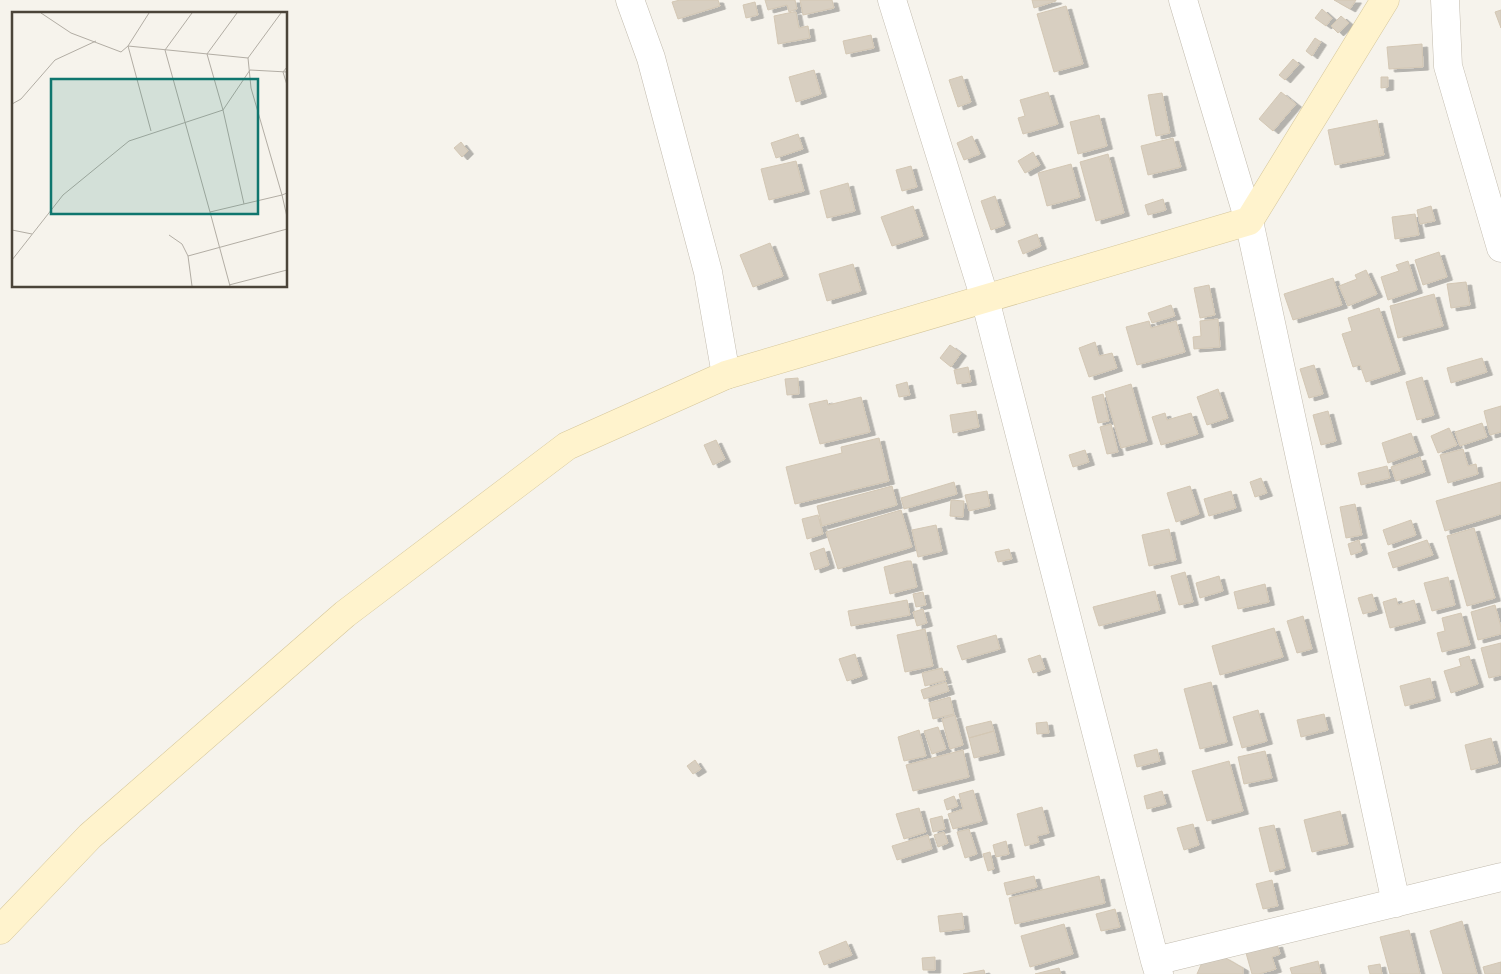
<svg xmlns="http://www.w3.org/2000/svg" width="1501" height="974" font-family="'Work Sans',sans-serif">
<style>
.building{fill:#d8cfc1;stroke:#d3c7b4;filter:url(#shadow)}
.lines{fill:none;stroke-linecap:round;stroke-linejoin:round}
.street-casing{stroke:#c2bbae;stroke-width:29}
.secondary-casing{stroke:#d6c79b;stroke-width:29}
.street{stroke:#fff;stroke-width:28}
.secondary{stroke:#fff3cd;stroke-width:28}
.inset-road{fill:none;stroke:#b2ada4;stroke-width:1}
.view{fill:#0f766e;fill-opacity:0.15;stroke:#0f766e;stroke-width:2.5}
.inset-edge{fill:none;stroke:#4b4439;stroke-width:2.5}
</style>
<defs>
<filter id="shadow"><feDropShadow dx="5.5" dy="3" stdDeviation="0" flood-color="#0004"/></filter>
</defs>
<rect width="100%" height="100%" fill="#f6f3ec"/>
<!-- building -->
<path class="building" d="M680,0H718L720,6L678,19L672,2Z
M765,0H795L797,9L789,12L787,5L768,10Z
M800,0H832L834,8L803,15Z
M1032,0H1056V1L1034,8Z
M1334,0H1356L1350,9Z
M755,2L758,15L746,18L743,5Z
M1066,6L1083,64L1054,72L1037,14Z
M1322,9L1332,18L1326,26L1315,18Z
M1501,10V28L1495,12Z
M793,12H796L799,28L808,26L810,38L778,44L774,16Z
M1341,16L1349,23L1338,33L1331,26Z
M871,35L874,48L846,54L843,41Z
M1315,38L1321,42L1312,56L1306,51Z
M1422,44L1423,67L1389,69L1387,47Z
M1293,59L1299,64L1285,80L1279,75Z
M814,70L821,94L796,102L789,77Z
M962,76L971,102L958,107L949,80Z
M1381,77H1388V87L1381,88Z
M1048,92L1058,124L1023,134L1018,118L1025,116L1020,100Z
M1281,92L1296,104L1273,131L1259,119Z
M1162,93L1170,133L1156,136L1148,95Z
M1099,115L1107,146L1078,154L1070,122Z
M1377,120L1384,155L1335,165L1328,130Z
M798,134L803,149L776,158L771,143Z
M972,136L980,154L964,160L957,143Z
M1173,138L1181,167L1148,175L1141,146Z
M461,142L468,151L462,157L454,148Z
M1033,152L1040,165L1025,173L1018,161Z
M1108,154L1124,213L1096,221L1080,162Z
M796,161L804,191L769,200L761,169Z
M1071,164L1080,197L1047,206L1038,173Z
M911,166L917,187L902,191L896,170Z
M848,183L855,211L827,218L820,191Z
M995,196L1005,225L991,230L981,201Z
M1163,199L1166,210L1148,215L1145,205Z
M913,206L923,236L892,246L881,217Z
M1431,206L1435,221L1420,224L1417,210Z
M1415,214L1419,235L1395,239L1392,217Z
M1037,234L1041,246L1023,254L1018,241Z
M770,243L783,276L753,287L740,255Z
M1439,252L1447,277L1423,285L1415,260Z
M1408,261L1417,290L1388,300L1381,277L1399,271L1396,265Z
M853,264L861,291L827,301L819,274Z
M1366,270L1377,294L1348,306L1339,286L1357,279L1355,275Z
M1333,278L1342,305L1293,320L1284,294Z
M1466,282L1470,305L1451,308L1447,284Z
M1209,285L1215,315L1200,318L1194,288Z
M1434,294L1443,326L1398,338L1390,306Z
M1171,305L1175,316L1152,323L1148,313Z
M1379,308L1400,371L1366,382L1360,365L1353,367L1342,334L1352,331L1348,318Z
M1218,319L1220,347L1194,349L1193,337L1201,336L1200,321Z
M1149,321L1151,328L1176,321L1185,352L1137,365L1126,327Z
M1095,342L1099,356L1112,353L1117,368L1089,377L1079,348Z
M950,345L961,353L951,367L940,358Z
M1482,358L1487,372L1451,383L1447,368Z
M1314,365L1323,394L1309,398L1300,369Z
M968,367L971,382L957,384L954,370Z
M1422,377L1434,415L1417,420L1406,382Z
M798,378L799,394L787,395L785,379Z
M907,382L910,395L899,397L896,385Z
M1131,384L1147,441L1121,448L1105,392Z
M1218,389L1228,418L1207,425L1197,397Z
M1103,394L1109,421L1098,423L1092,397Z
M861,397L870,432L820,444L809,404L827,400L828,405Z
M1501,406V432L1490,435L1484,411Z
M976,411L979,427L953,433L950,415Z
M1328,411L1336,441L1321,445L1313,415Z
M1165,413L1167,420L1191,413L1198,434L1161,445L1152,417Z
M1482,423L1487,437L1460,446L1455,432Z
M1111,424L1118,452L1107,454L1100,427Z
M1449,428L1457,445L1438,453L1431,436Z
M1411,433L1418,452L1388,463L1382,443Z
M879,438L889,481L795,504L786,467L842,453L841,447Z
M716,440L725,459L713,465L704,445Z
M1463,449L1468,466L1476,464L1478,474L1448,483L1440,455Z
M1085,450L1089,462L1073,467L1069,455Z
M1420,457L1425,472L1396,481L1391,467Z
M1387,466L1390,478L1361,485L1358,473Z
M1261,478L1267,493L1255,497L1250,482Z
M954,482L957,494L904,509L901,498Z
M1501,482V514L1445,531L1436,501Z
M892,486L897,505L822,526L817,506Z
M1190,486L1199,514L1176,522L1167,493Z
M987,491L990,506L969,511L965,495Z
M1231,491L1236,508L1209,516L1204,499Z
M951,500L964,501L963,517L950,516Z
M1355,504L1362,535L1346,538L1340,507Z
M901,510L912,547L838,569L826,532Z
M818,515L823,534L807,539L802,519Z
M1411,520L1416,535L1388,545L1383,530Z
M936,525L942,551L918,557L912,530Z
M1474,528L1495,598L1467,606L1447,536Z
M1169,529L1176,560L1149,566L1142,535Z
M1359,540L1362,551L1351,555L1348,544Z
M1427,540L1433,555L1393,568L1388,553Z
M824,548L829,565L815,570L810,553Z
M1009,549L1012,559L998,562L995,552Z
M907,561H911L917,587L890,594L884,567Z
M1185,572L1193,602L1179,605L1171,576Z
M1219,576L1223,591L1200,598L1196,583Z
M1448,577L1455,605L1432,611L1424,583Z
M1265,584L1269,602L1238,609L1234,592Z
M1155,591L1160,610L1099,626L1093,607Z
M923,592L926,605L916,607L913,594Z
M1372,594L1377,610L1363,614L1358,598Z
M1396,598L1398,605L1414,600L1420,620L1390,628L1383,602Z
M907,600L910,615L851,626L848,611Z
M1495,605L1501,627V634L1478,640L1471,612Z
M923,609L927,623L917,626L913,612Z
M1461,613L1470,645L1442,652L1437,633L1445,631L1442,618Z
M1303,616L1312,649L1297,653L1287,621Z
M1274,628L1283,657L1220,675L1212,646Z
M925,629L933,666L905,672L897,635Z
M996,635L1000,649L962,660L957,646Z
M1501,643V675L1489,678L1481,648Z
M855,654L862,676L847,681L839,659Z
M1040,655L1045,669L1033,673L1028,659Z
M1469,656L1478,684L1451,693L1444,671L1461,666L1459,659Z
M942,668L946,680L925,686L922,673Z
M1430,678L1435,698L1405,706L1400,686Z
M946,682L949,691L924,699L921,690Z
M1211,682L1227,742L1200,749L1184,689Z
M950,697L954,714L933,719L929,703Z
M1258,710L1267,741L1242,748L1233,717Z
M1324,714L1328,730L1301,737L1297,720Z
M955,715L963,745L950,749L942,719Z
M991,721L994,731L969,738L966,727Z
M1047,722L1049,733L1037,734L1036,723Z
M938,727L946,749L932,754L924,731Z
M919,730L926,756L904,761L898,737Z
M994,731L999,752L974,758L969,738Z
M1491,738L1498,763L1471,770L1465,745Z
M1157,749L1160,761L1137,767L1134,755Z
M963,750L969,777L913,791L906,765Z
M1265,751L1272,778L1244,784L1238,757Z
M695,760L701,769L693,774L687,766Z
M1229,761L1243,811L1207,821L1192,771Z
M973,790L982,821L953,829L948,814L963,809L959,794Z
M1162,791L1166,804L1147,809L1144,796Z
M954,796L958,806L947,810L944,800Z
M1042,807L1049,833L1037,836L1039,842L1025,846L1017,814Z
M919,808L926,832L904,839L896,814Z
M1340,811L1348,844L1312,852L1304,820Z
M942,816L945,829L933,832L930,819Z
M1193,824L1199,845L1184,850L1177,828Z
M1274,825L1285,868L1270,872L1259,828Z
M969,829L977,854L965,858L957,832Z
M944,832L948,843L938,847L934,835Z
M928,835L932,849L897,860L892,846Z
M1006,841L1009,854L996,857L993,845Z
M990,852L994,869L988,871L983,854Z
M1034,876L1037,887L1007,895L1004,883Z
M1099,876L1105,903L1015,924L1009,898Z
M1272,880L1278,906L1263,909L1256,884Z
M1115,909L1120,927L1101,931L1096,914Z
M962,913L964,929L940,932L938,916Z
M1462,921L1477,974H1443L1430,931Z
M1064,924L1073,954L1030,967L1021,936Z
M1409,930L1420,974H1390L1380,937Z
M846,941L852,955L824,965L819,952Z
M1277,944L1280,954L1272,957L1276,969L1259,974H1252L1246,953Z
M935,957V970H923L922,958Z
M1224,957L1243,968V974H1197L1204,958Z
M1318,961L1321,974H1292L1290,968Z
M1501,962V974H1485L1483,967Z
M1380,964L1382,974H1370L1368,966Z
M1059,968L1061,974H1035Z
M984,970L985,974H963Z"/>
<g class="lines">
<!-- street casing -->
<g class="street-casing">
<path id="street" d="M630,0L651,58L708,272L726,375
M892,0L985,299L1155,961
M1183,0L1249,221L1396,903
M1445,0L1448,66L1501,248
M1159,974L1155,961L1501,877"/>
</g>
<!-- secondary casing -->
<g class="secondary-casing">
<path id="secondary" d="M0,930L90,836L345,614L567,446L726,375L1249,221L1385,0"/>
</g>
<!-- street -->
<use href="#street" class="street"/>
<!-- secondary -->
<use href="#secondary" class="secondary"/>
</g>
<!-- overview -->
<g transform="translate(12 12)">
<rect width="275" height="275" fill="#f6f3ec"/>
<path class="inset-road" d="M29,1L59,21L109,40L116,34L137,1M180,1L153,38L198,200M225,1L195,42L211,98L232,192M116,34L236,46M116,34L139,119M275,55L271,60L275,73M0,92L9,87L43,48L84,29M275,181L270,183L275,205M0,218L20,222M157,223L170,232L176,244L180,274M176,244L275,217M0,248L51,183L117,129L211,98L238,58L275,60M217,273L275,258M218,274L198,200L270,183L239,76L236,46L269,1"/>
<path class="view" d="M39,67H246V202H39Z"/>
<rect width="275" height="275" class="inset-edge"/>
</g>
</svg>
